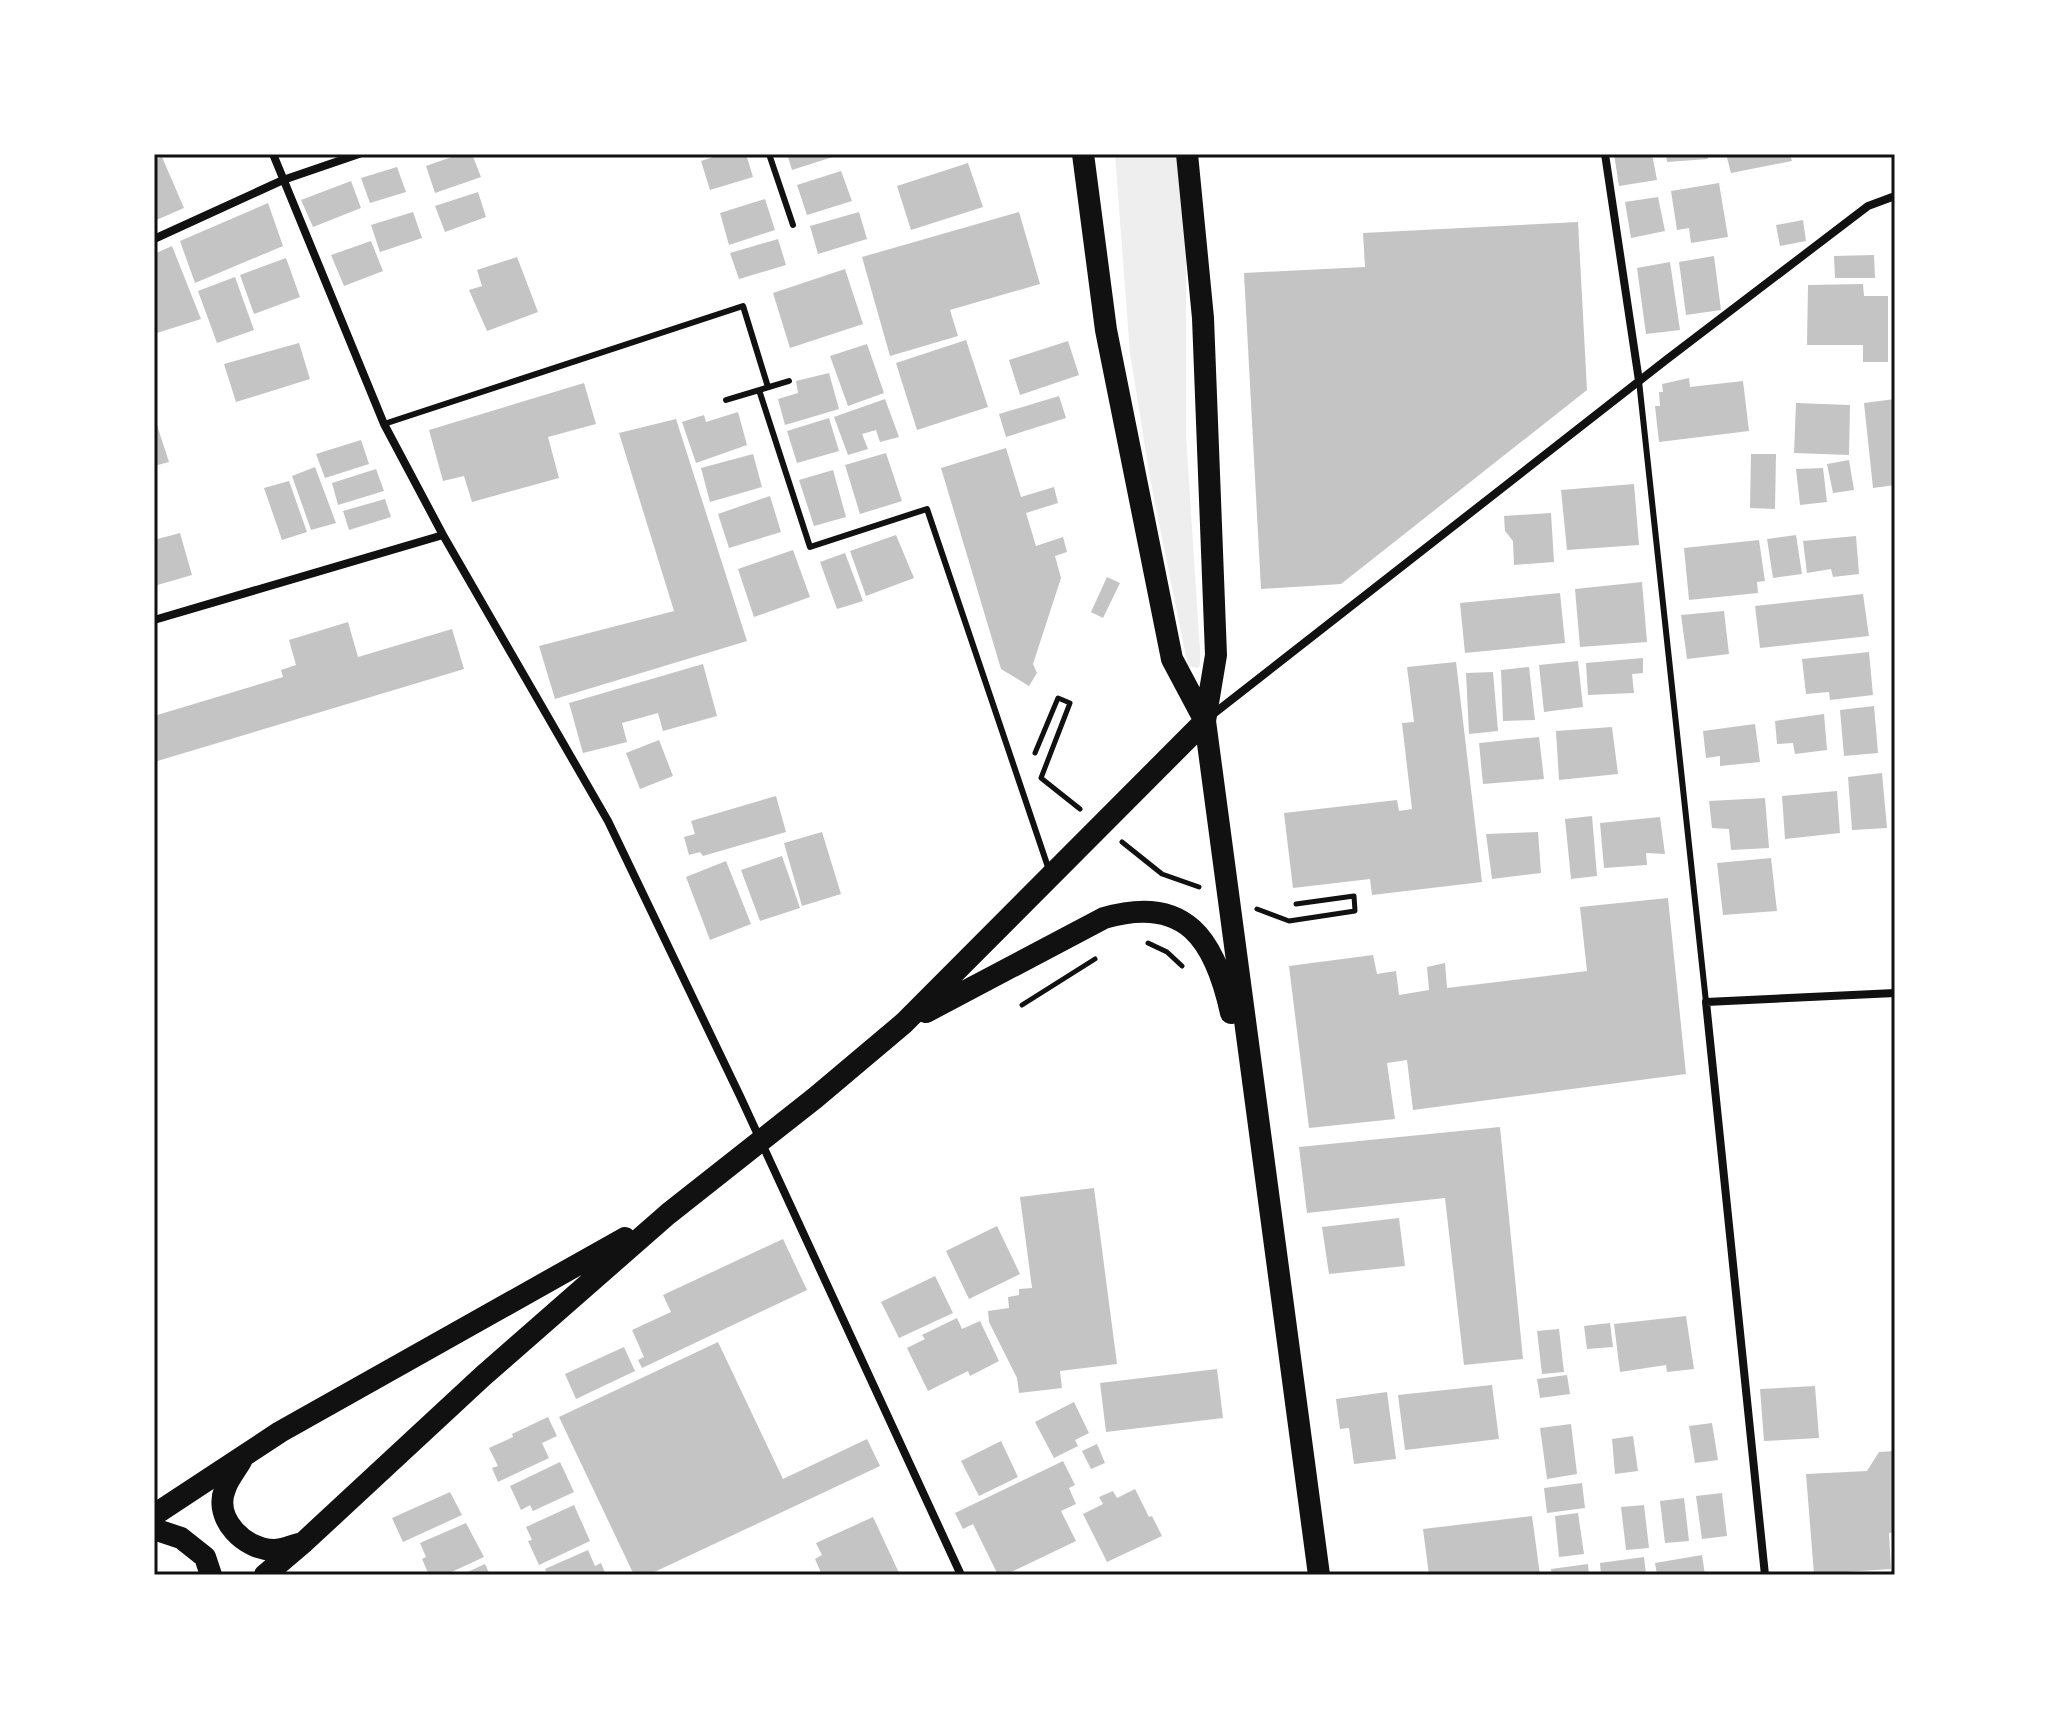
<svg xmlns="http://www.w3.org/2000/svg" width="2049" height="1729" font-family="Lora,serif">
<style>
.green{fill:#eee}
.building{fill:#c4c4c4}
.lines{fill:none;stroke-linecap:round;stroke-linejoin:round}
.path{stroke:#111;stroke-width:5}
.service{stroke:#111;stroke-width:6}
.minor{stroke:#111;stroke-width:8}
.trunk{stroke:#111;stroke-width:22}
.neatline{fill:none;stroke:#111;stroke-width:3}
</style>
<rect width="100%" height="100%" fill="#fff"/>
<!-- green -->
<path class="green" d="M1115,154H1178L1186,252V435L1200,652V665L1198,668L1188,666L1150,478L1130,353Z"/>
<!-- building -->
<path class="building" d="M460,154H472L481,177L435,193L426,166Z
M722,154H746L753,177L710,190L701,161Z
M787,154H839V155L792,170Z
M1614,154H1652L1657,180L1619,186Z
M1666,154H1708V159L1667,162Z
M1726,154H1790L1792,161L1731,173Z
M162,157L184,208L154,221V160Z
M968,163L983,207L911,230L897,186Z
M397,167L406,192L370,203L361,178Z
M841,171L852,201L807,215L797,185Z
M351,181L361,208L313,227L301,200Z
M1719,183L1728,237L1691,243L1689,228L1677,230L1671,191Z
M478,192L486,217L445,232L435,206Z
M1658,197L1665,231L1631,238L1625,202Z
M765,199L775,230L729,245L720,213Z
M268,203L283,246L195,283L180,241Z
M413,212L422,238L380,252L371,225Z
M859,212L867,239L818,254L810,226Z
M1019,212L1040,284L950,310L958,336L890,356L862,257Z
M1803,220L1806,241L1780,246L1776,225Z
M1578,222L1587,390L1341,584L1261,589L1244,273L1365,267L1363,233Z
M778,239L786,265L739,279L730,253Z
M371,241L383,271L344,286L331,255Z
M172,246L201,319L154,334V254Z
M1874,255L1875,278H1835L1834,256Z
M1714,256L1721,310L1686,315L1679,262Z
M517,257L538,312L487,331L469,290L482,286L477,270Z
M286,258L300,297L254,314L240,275Z
M1670,262L1680,330L1646,334L1637,268Z
M845,269L863,324L790,348L773,293Z
M235,277L254,330L217,343L198,291Z
M1863,284L1864,296H1888V362H1863V345H1807L1808,285Z
M966,340L988,407L917,430L896,363Z
M1068,341L1079,375L1020,395L1009,360Z
M299,343L310,379L236,402L224,364Z
M867,344L884,393L848,406L830,356Z
M829,373L839,409L785,425L778,399L798,393L796,381Z
M1689,378L1690,387L1743,381L1749,431L1659,442L1655,406H1660L1659,392H1663L1662,384Z
M584,383L596,424L548,437L559,478L472,502L464,476L443,481L429,430Z
M1059,396L1066,418L1006,437L999,414Z
M885,399L899,437L880,442L876,430L862,434L868,449L848,455L834,417Z
M1895,399V485L1873,488L1864,403Z
M1796,403L1850,405L1849,455L1794,453Z
M738,412L747,445L696,463L682,422L704,415L706,422Z
M154,416L169,462L154,466Z
M829,418L839,451L797,463L787,431Z
M676,419L747,641L555,699L539,646L674,611L619,433Z
M361,440L369,464L325,478L316,454Z
M1006,448L1021,497L1054,487L1058,503L1026,513L1036,546L1063,537L1067,552L1055,556L1061,578L1033,664L1037,673L1029,686L1001,669L941,468Z
M886,453L902,501L860,514L845,465Z
M753,454L762,487L710,502L701,468Z
M1751,454H1776L1775,509L1750,508Z
M1849,460L1854,490L1833,493L1827,464Z
M315,467L336,523L311,530L292,476Z
M1823,468L1827,502L1800,505L1796,469Z
M376,469L384,491L338,505L332,483Z
M833,470L846,517L814,526L799,480Z
M289,481L307,532L282,540L264,488Z
M1634,484L1639,545L1567,550L1561,490Z
M770,496L781,532L729,548L718,514Z
M385,499L391,517L349,530L343,511Z
M1551,513L1554,562L1514,565L1513,541L1505,531L1504,516Z
M180,533L192,575L154,586V540Z
M896,535L914,578L866,596L850,551Z
M1796,535L1802,574L1773,578L1767,539Z
M1856,536L1859,574L1833,577L1831,569L1807,573L1803,541Z
M1759,540L1765,581L1757,582L1758,593L1689,600L1684,548Z
M793,550L810,597L754,617L738,569Z
M845,553L863,601L837,609L820,562Z
M1107,577L1120,583L1103,618L1091,612Z
M1642,582L1647,642L1580,647L1575,589Z
M1560,593L1565,643L1465,653L1460,603Z
M1863,594L1869,636L1760,648L1755,606Z
M1724,611L1729,654L1687,659L1681,615Z
M348,622L358,657L452,629L464,669L154,762V716L283,677L281,670L296,665L289,640Z
M1869,652L1873,695L1830,700L1829,692L1806,694L1802,659Z
M1643,658V673L1632,674L1634,693L1588,695L1586,663Z
M1578,661L1583,707L1544,712L1539,665Z
M1456,662L1482,882L1372,895L1370,879L1293,888L1284,813L1397,800L1399,811L1412,809L1402,723L1414,722L1407,667Z
M703,664L717,716L663,731L658,713L622,723L627,742L583,753L569,703Z
M1529,667L1535,720L1503,721L1501,670Z
M1493,672L1498,731L1469,734L1466,673Z
M1874,706L1878,753L1844,756L1840,710Z
M1824,714L1827,750L1795,754L1793,743L1777,744L1775,721Z
M1755,724L1760,762L1720,766V756L1706,758L1703,731Z
M1612,727L1618,774L1559,780L1556,731Z
M1539,737L1544,779L1483,784L1479,743Z
M659,740L673,776L640,789L626,753Z
M1882,773L1887,828L1852,830L1848,777Z
M1837,791L1840,833L1785,839L1782,796Z
M776,796L786,832L703,856L700,852L689,855L684,837L695,834L691,821Z
M1765,798L1769,848L1731,850L1729,829L1712,828L1709,801Z
M1592,816L1597,876L1571,879L1565,819Z
M1660,817L1665,854L1646,853L1647,865L1604,868L1600,823Z
M822,832L841,894L802,906L784,843Z
M1538,832L1541,873L1492,879L1486,834Z
M782,856L800,908L760,921L741,870Z
M1771,858L1777,911L1723,915L1717,863Z
M726,861L751,924L710,940L686,877Z
M1668,898L1686,1074L1413,1110L1407,1060L1387,1063L1395,1119L1309,1128L1289,966L1373,955L1377,974L1396,971L1399,995L1429,990L1427,967L1445,963L1447,988L1587,971L1580,907Z
M1500,1127L1523,1359L1464,1365L1445,1198L1307,1213L1299,1147Z
M1094,1188L1117,1364L1060,1371L1062,1388L1019,1393L1017,1378L989,1322L988,1311L1009,1308L1008,1297L1019,1295V1289L1032,1288L1020,1197Z
M1399,1218L1405,1266L1329,1274L1322,1227Z
M997,1226L1020,1274L969,1299L946,1251Z
M783,1239L807,1290L642,1368L638,1360L644,1357L632,1330L671,1312L663,1295Z
M935,1276L953,1313L899,1338L881,1302Z
M1686,1316L1694,1369L1667,1372L1666,1365L1620,1372L1614,1324Z
M957,1318L962,1329L980,1321L999,1361L970,1376L968,1371L928,1391L907,1348L925,1339L922,1335Z
M1610,1323L1613,1347L1587,1349L1584,1326Z
M1559,1329L1564,1372L1542,1374L1537,1331Z
M718,1342L783,1479L867,1439L880,1466L648,1575H634L559,1417Z
M624,1347L635,1371L576,1399L565,1374Z
M1217,1369L1223,1418L1106,1432L1100,1383Z
M1567,1375L1570,1394L1540,1398L1537,1379Z
M1492,1385L1499,1439L1405,1450L1398,1395Z
M1815,1386L1819,1438L1764,1441L1760,1389Z
M1387,1392L1396,1459L1354,1464L1349,1428L1340,1429L1336,1399Z
M1074,1402L1089,1433L1075,1440L1078,1446L1054,1458L1035,1422Z
M548,1417L557,1436L542,1443L549,1458L498,1482L492,1468L498,1466L489,1448L513,1437L512,1434Z
M1712,1423L1718,1460L1695,1463L1689,1426Z
M1571,1424L1577,1474L1547,1479L1540,1428Z
M1633,1436L1638,1471L1615,1474L1612,1439Z
M1001,1441L1018,1477L979,1496L961,1461Z
M1097,1444L1105,1463L1091,1469L1082,1451Z
M1895,1451V1532L1889,1533L1891,1569L1814,1574L1806,1474L1867,1471L1879,1452Z
M1063,1461L1075,1485L1069,1488L1076,1504L1061,1511L1076,1541L1005,1575H998L973,1524L963,1529L955,1513Z
M560,1462L574,1492L533,1511L530,1505L521,1510L510,1486Z
M1582,1483L1585,1508L1547,1513L1544,1488Z
M1135,1489L1149,1517L1152,1516L1162,1536L1107,1562L1083,1514L1103,1504L1099,1497L1113,1491L1117,1498Z
M450,1492L462,1515L403,1542L392,1518Z
M1722,1493L1727,1536L1702,1539L1696,1496Z
M1684,1498L1689,1541L1665,1543L1660,1501Z
M574,1505L590,1541L539,1565L528,1541L532,1540L526,1527Z
M1644,1505L1649,1548L1626,1550L1621,1507Z
M1578,1513L1584,1554L1559,1557L1555,1516Z
M1532,1516L1540,1575H1429L1423,1529Z
M873,1517L900,1575H822L815,1559L822,1555L816,1543Z
M466,1523L484,1557L445,1575H429L422,1559L426,1557L420,1543Z
M588,1550L595,1566L601,1563L606,1575H548L545,1569Z
M1702,1555L1705,1575H1657L1655,1563Z
M1644,1557L1646,1574L1601,1575L1600,1563Z
M485,1564L490,1575H461Z
M1588,1564L1589,1575H1552L1551,1569Z"/>
<g class="lines">
<!-- path -->
<path class="path" d="M1035,753L1058,698L1070,703L1041,778L1080,809
M1122,842L1162,874L1199,887
M1257,909L1289,921L1355,911L1354,896L1296,904
M1148,943L1167,952L1182,966
M1022,1005L1095,959"/>
<!-- service -->
<path class="service" d="M769,154L793,225
M1639,381L1706,1002
M759,390L810,547L927,509L1049,870
M726,400L789,381
M384,424L743,306L768,387"/>
<!-- minor -->
<path class="minor" d="M273,154L384,424L443,535L608,821L740,1096L961,1575
M1605,154L1639,381
M154,239L283,180L359,154
M154,620L443,535
M1212,715L1666,360L1868,206L1895,196
M1765,1575L1706,1002L1895,993"/>
<!-- trunk -->
<path class="trunk" d="M1083,154L1106,330L1172,659L1205,721
M1187,154L1203,318L1216,655L1205,721L1319,1575
M926,1012L1104,918C1186,894 1215,940 1231,1013
M241,1461C236,1470 228,1479 225,1489C213,1519 245,1550 274,1550C282,1550 291,1546 299,1544
M154,1515L280,1432L625,1238
M154,1529L181,1538L205,1557L211,1575
M265,1575L304,1542L483,1376L668,1214L815,1098L904,1023L1205,721"/>
</g>
<!-- border -->
<rect width="2049" height="1729" fill="none" stroke="#ffffff" stroke-width="312"/>
<rect x="156" y="156" width="1737" height="1417" class="neatline"/>
</svg>
